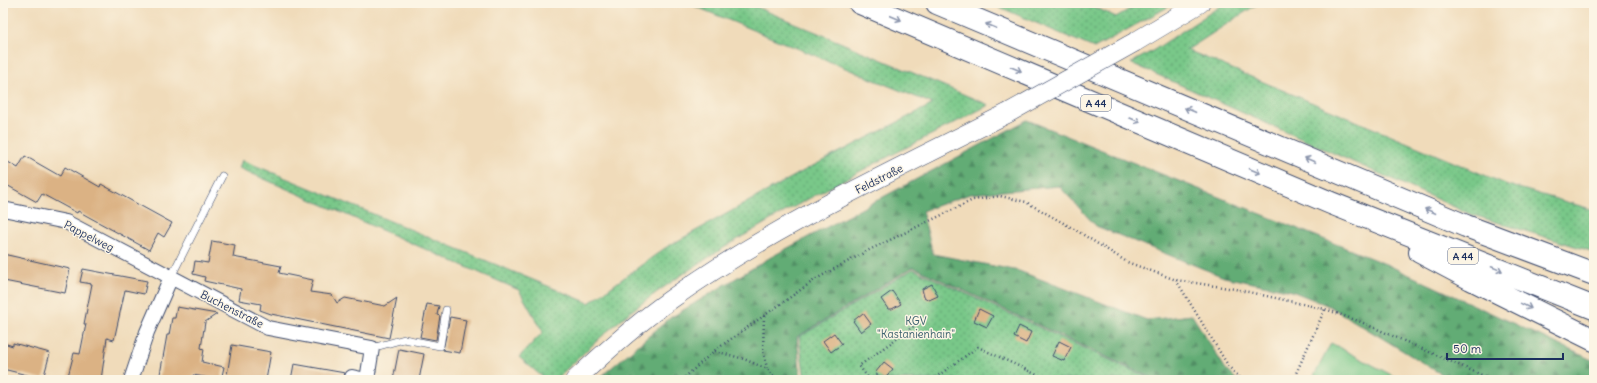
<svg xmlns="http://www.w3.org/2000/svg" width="1597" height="383" font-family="Delius,sans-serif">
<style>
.grass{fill:url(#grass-dots);stroke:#4a7c74}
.forest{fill:url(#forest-firs);stroke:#3e6e6a}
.park{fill:#79c889;stroke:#4a7c74}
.building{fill:#dbb284}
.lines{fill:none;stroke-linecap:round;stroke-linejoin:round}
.service-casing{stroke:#3b496c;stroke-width:8}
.minor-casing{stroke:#3b496c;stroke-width:16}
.secondary-casing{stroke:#3b496c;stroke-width:20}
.motorway-casing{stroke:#3b496c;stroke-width:24}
.path{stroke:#3b496c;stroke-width:2.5;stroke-dasharray:1 3;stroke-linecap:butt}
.service{stroke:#fff;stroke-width:7}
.minor{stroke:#fff;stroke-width:14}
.secondary{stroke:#fff;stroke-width:19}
.motorway{stroke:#fff;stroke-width:22}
.secondary-bridge-casing{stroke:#3b496c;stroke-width:20;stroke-linecap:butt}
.secondary-bridge{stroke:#fff;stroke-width:19}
.oneway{stroke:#8d97ae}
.labels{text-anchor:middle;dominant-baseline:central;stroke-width:3;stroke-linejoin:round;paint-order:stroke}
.shield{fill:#fcf5e5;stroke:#5e6a86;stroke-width:1}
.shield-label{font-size:10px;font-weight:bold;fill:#1b2f5e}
.street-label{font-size:11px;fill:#1b2f5e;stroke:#fcf5e5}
.park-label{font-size:11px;fill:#375d6b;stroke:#fcf5e5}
</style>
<defs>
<pattern id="grass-dots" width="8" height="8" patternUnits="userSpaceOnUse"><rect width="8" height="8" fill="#79c889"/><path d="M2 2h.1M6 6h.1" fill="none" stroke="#62a373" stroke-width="1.8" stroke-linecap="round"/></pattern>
<pattern id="forest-firs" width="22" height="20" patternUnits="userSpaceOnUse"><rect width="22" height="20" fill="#62ac75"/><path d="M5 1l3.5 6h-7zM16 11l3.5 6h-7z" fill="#508c63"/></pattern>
</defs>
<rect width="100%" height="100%" fill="#fcf5e5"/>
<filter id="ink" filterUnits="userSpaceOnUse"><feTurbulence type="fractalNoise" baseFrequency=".025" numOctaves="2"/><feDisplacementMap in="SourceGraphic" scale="8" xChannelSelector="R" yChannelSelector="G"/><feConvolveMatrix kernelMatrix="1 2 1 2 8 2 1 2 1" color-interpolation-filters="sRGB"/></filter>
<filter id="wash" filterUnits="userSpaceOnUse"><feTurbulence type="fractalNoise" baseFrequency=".012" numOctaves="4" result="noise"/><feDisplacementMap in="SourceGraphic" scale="16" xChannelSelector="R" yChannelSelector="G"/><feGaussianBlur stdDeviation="0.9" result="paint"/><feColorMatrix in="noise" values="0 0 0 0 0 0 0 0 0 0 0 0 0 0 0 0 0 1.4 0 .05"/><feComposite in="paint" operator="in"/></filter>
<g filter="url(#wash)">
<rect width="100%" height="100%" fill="#f0dbba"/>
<!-- grass -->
<path class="grass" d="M687,3H747L989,105C870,167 746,225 638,306C609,328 582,355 555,380H546L519,357L543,332L519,290L239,168L242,160L589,303L665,248L807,169L933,104Z
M990,3H1086L1116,17L1140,3H1175L1094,48Z
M1225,3H1259L1187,50L1508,185L1594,210V252L1470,214L1131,63L1154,50Z
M913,269L1153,380H805L799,337Z"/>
<!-- forest -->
<path class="forest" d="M1027,120L1388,265L1594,361V380H1451L1329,306L1292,291L1224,277L1096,226L1059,186L970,194L922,211L933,254L1019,271L1147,320L1192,315L1225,368L1237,380H1156L913,267L797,337L801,380H597L670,318L771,257Z"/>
<!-- park -->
<path class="park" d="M1331,343L1401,380H1312Z"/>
<g id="blocks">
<!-- building -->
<path class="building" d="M25,156L60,176L65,167L100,187L101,184L172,223L164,237L158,233L149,250L78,211L77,213L42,194L37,202L3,183V159L18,168Z
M212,241L235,245L233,257L281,266L279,273L313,280L310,292L332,295L337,303L345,298L385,306L397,298L389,338L271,314L260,310L261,304L239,300L241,289L204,281L205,277L193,274L195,261L208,263Z
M3,254L70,269L65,293L4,281Z
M83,269L147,281L144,294L125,290L114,340L107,338L101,380H67L74,353L80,354L86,324H84L92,284L80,282Z
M932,284L938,296L929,300L924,297L922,289Z
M892,291L901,304L892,309H888L881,299Z
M427,304L439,306L437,315L440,316L436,340L420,337Z
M177,307L217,314L205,322L201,348L204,349L202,362L224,367L221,380L193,375V380H159L167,335H169L172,318H175Z
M979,309L993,316L987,327L974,321Z
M863,313L871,324L861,332L853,321Z
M450,317L466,320L460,353L443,350Z
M1019,326L1031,332L1026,343L1014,337Z
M834,333L842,344L831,352L823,341Z
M1059,341L1071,347L1064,361L1052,356Z
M3,343L13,346V343L50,353L43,379L3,369Z
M232,345L271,352L266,380H250L227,375Z
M399,349L424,354L419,380H393Z
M884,362L893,369L884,380L875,373Z
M294,364L345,373L344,380H291Z"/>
</g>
</g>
<g filter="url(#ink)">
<use href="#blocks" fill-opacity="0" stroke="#3b496c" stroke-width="1"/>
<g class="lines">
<!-- service casing -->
<g class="service-casing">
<path id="service" d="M171,277L222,176
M372,348L404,339L440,346L446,310"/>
</g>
<!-- minor casing -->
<g class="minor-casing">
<path id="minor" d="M3,209L66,222L268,328L372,348L367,380
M131,380L147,332L171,277
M352,380V377L366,380"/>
</g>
<!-- secondary casing -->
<g class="secondary-casing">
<path id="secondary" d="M1135,42L1200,3
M575,380C605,352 636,324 670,300C775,225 894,171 1008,113"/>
</g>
<!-- motorway casing -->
<g class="motorway-casing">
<path id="motorway" d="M860,3L1331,203L1594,308
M937,3L1466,226L1594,274
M1420,252L1471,279L1594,340"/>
</g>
<!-- path -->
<path class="path" d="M1176,280L1229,367L1242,380
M764,316L763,351L767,368
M715,351L744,359L767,369L777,380
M682,380L714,351L816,279L869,250L973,200L1000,196L1026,202L1074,229L1127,262L1176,280L1235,289L1325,309L1361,322L1493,380
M870,380L859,366L915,325
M932,380L978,347L1048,380
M1293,380L1325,309"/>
<!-- service -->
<use href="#service" class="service"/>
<!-- minor -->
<use href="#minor" class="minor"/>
<!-- secondary -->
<use href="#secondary" class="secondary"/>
<!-- motorway -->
<use href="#motorway" class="motorway"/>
<!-- secondary-bridge casing -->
<g class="secondary-bridge-casing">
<path id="secondary-bridge" d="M1008,113L1135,42"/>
</g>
<!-- secondary-bridge -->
<use href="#secondary-bridge" class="secondary-bridge"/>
</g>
<!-- one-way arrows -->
<defs><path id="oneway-shaft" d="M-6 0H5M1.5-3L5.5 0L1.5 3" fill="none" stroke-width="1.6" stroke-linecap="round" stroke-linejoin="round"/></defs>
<g class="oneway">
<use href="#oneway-shaft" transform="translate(896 18) rotate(23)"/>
<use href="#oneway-shaft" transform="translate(991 26) rotate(-157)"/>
<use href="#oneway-shaft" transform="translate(1016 69) rotate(23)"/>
<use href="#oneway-shaft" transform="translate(1190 110) rotate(-157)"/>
<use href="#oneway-shaft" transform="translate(1135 120) rotate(23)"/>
<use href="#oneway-shaft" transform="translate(1310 160) rotate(-157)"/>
<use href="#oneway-shaft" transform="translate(1255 171) rotate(23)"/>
<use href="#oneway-shaft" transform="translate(1430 211) rotate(-157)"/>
<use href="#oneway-shaft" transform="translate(1497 269) rotate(22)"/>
<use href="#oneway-shaft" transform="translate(1526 306) rotate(26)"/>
</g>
</g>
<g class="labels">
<!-- shield labels -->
<g class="shield">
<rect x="1081" y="95" width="30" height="16" rx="3"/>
<rect x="1448" y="248" width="30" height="16" rx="3"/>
</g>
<g class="shield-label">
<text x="1096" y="103">A 44</text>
<text x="1463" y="256">A 44</text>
</g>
<!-- street labels -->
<g class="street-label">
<text transform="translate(879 179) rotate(-27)">Feldstraße</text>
<text transform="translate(89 236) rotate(27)">Pappelweg</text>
<text transform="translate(232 309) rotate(27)">Buchenstraße</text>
</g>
<!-- park labels -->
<g class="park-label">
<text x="916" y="321">KGV<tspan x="916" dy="13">"Kastanienhain"</tspan></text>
</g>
</g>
<!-- margin -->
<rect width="1597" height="383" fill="none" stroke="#fcf5e5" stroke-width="16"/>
<!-- scale -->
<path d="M1447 353v6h116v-6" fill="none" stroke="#1b2f5e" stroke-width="2"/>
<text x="1453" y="353" font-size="12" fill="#1b2f5e" stroke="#fcf5e5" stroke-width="3" paint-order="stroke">50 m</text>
</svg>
